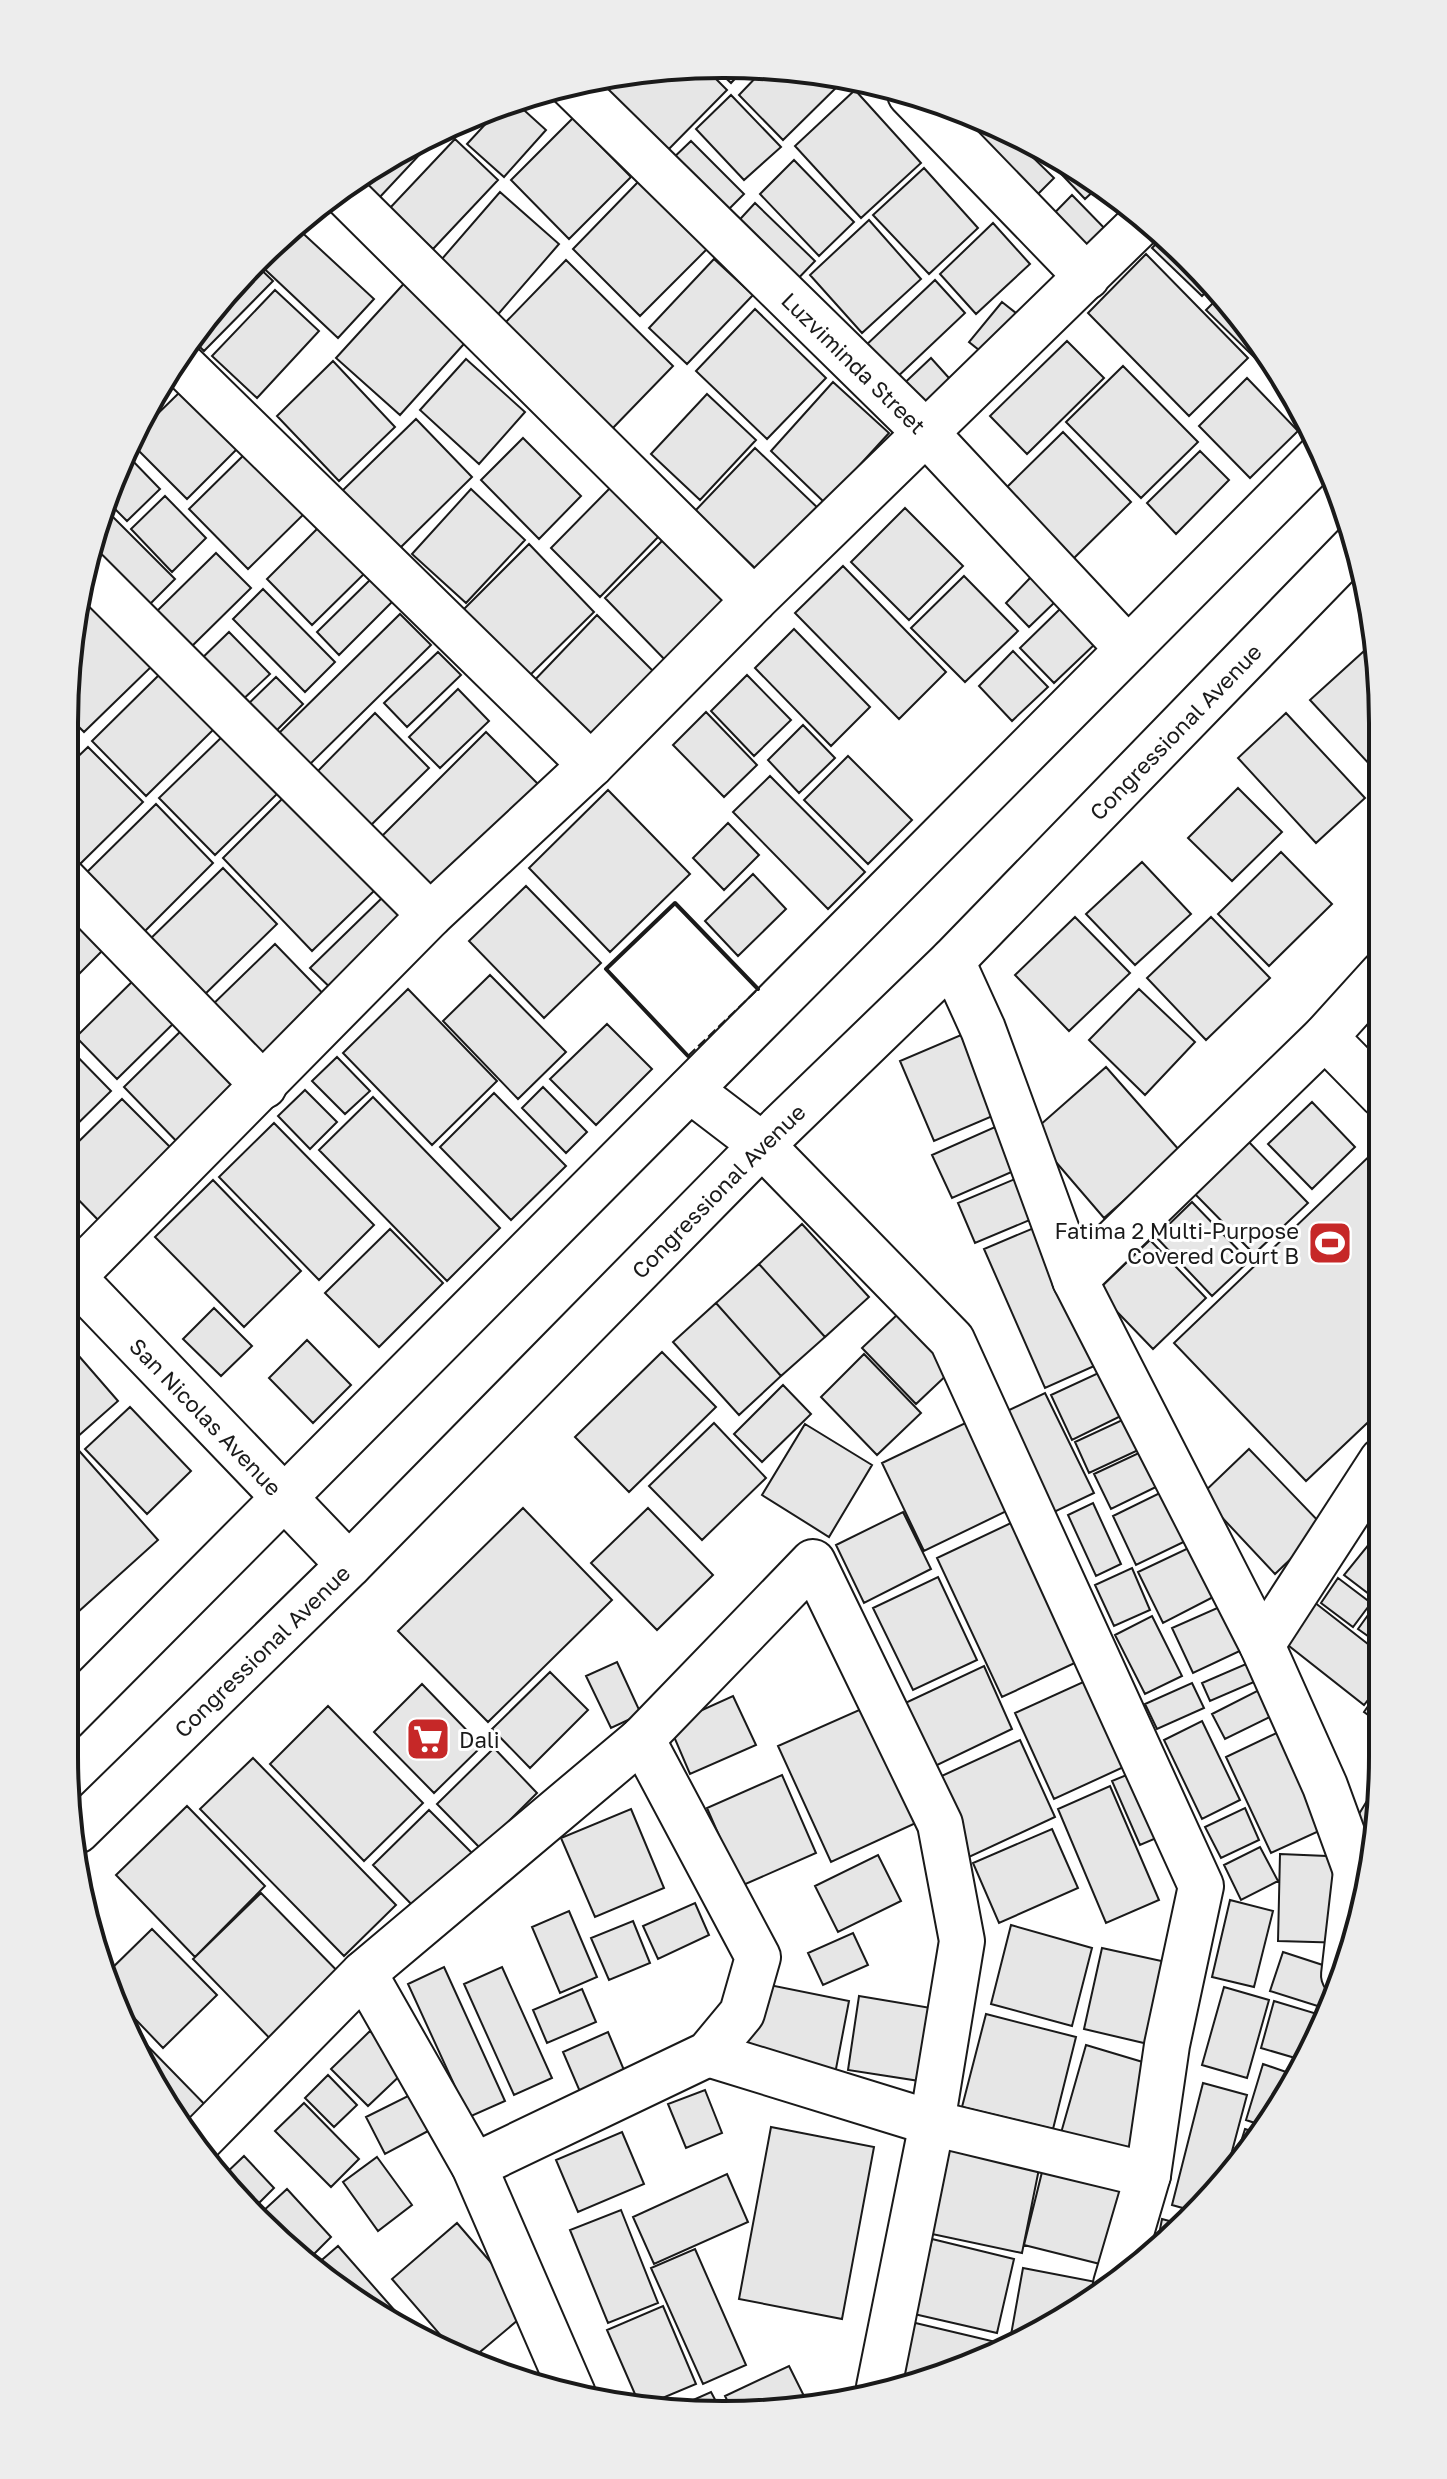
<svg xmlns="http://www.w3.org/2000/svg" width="1447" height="2479" font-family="'Golos Text',sans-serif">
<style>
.building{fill:#e6e6e6;stroke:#1a1a1a;stroke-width:2}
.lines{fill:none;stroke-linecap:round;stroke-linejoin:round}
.minor-casing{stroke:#1a1a1a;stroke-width:48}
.major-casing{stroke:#1a1a1a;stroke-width:48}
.minor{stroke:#fff;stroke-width:44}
.major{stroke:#fff;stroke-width:44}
.fence{stroke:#1a1a1a;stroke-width:2;stroke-dasharray:10 4;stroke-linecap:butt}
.wall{stroke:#1a1a1a;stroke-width:4}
.labels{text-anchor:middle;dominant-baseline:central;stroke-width:6;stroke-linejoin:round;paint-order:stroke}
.street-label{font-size:22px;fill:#1a1a1a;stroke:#fff}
.poi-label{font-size:22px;fill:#1a1a1a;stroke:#fff;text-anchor:end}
.rim{fill:none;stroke:#1a1a1a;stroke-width:4}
</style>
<rect width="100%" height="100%" fill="#fff"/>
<!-- building -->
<path class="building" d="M723,64L747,66L731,83L712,65Z
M703,66L727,90L662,156L597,92L614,75Z
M765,68L848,76L783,140L739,95Z
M855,90L921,163L861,218L795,146Z
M731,95L781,147L744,180L696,129Z
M514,101L546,130L504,177L467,144L503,105Z
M969,112L1005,130L1054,178L1023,209L948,133Z
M474,113L454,136L445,128L471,114Z
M573,118L631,177L569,239L511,180Z
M435,134L437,136L379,198L356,176Z
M1017,136L1043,150L1037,157Z
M455,139L498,180L433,249L389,209Z
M691,141L744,194L721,217L668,163Z
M1053,156L1090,175L1101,184L1085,199L1048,160Z
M794,160L854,222L819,256L760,194Z
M924,168L978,228L929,274L873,215Z
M639,181L707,249L640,316L573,249Z
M500,192L559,244L494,319L435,267Z
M1072,195L1113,237L1070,278L1030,238Z
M755,203L815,261L790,287L731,229Z
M869,220L921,279L862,333L810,275Z
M993,223L1030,264L976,314L940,274Z
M295,226L374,299L338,338L255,260Z
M1164,236L1190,257L1212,286L1202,296L1152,248Z
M1146,254L1248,358L1189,416L1088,313Z
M714,259L753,295L687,364L649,328Z
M566,260L673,366L610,431L503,325Z
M253,262L273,281L204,351L191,338Z
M409,278L472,335L400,415L336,358Z
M935,280L965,313L893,381L863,348Z
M275,290L319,331L257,398L212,356Z
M1220,296L1294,393L1296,398L1206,310Z
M1002,302L1021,317L989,358L969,342Z
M755,309L826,378L767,439L696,371Z
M1067,341L1104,378L1027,454L990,416Z
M931,358L958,388L923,420L896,391Z
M466,359L525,412L479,464L420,410Z
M333,361L395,427L339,481L277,416Z
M1123,366L1198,442L1141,498L1066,422Z
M167,373L176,382L150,408Z
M1247,378L1298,431L1250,478L1199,426Z
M833,382L889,433L825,503L771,451Z
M183,389L239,447L187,499L132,444L138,433Z
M707,394L756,440L700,500L651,454Z
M416,419L472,477L399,549L342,491Z
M1063,432L1131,502L1072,560L1004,490Z
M523,438L581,496L539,539L481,480Z
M253,446L312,506L248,569L189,509Z
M755,448L821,511L761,574L695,511Z
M1200,451L1229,480L1176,534L1147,503Z
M127,455L160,489L127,521L105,499Z
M613,485L662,533L600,597L551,548Z
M471,489L525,540L466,603L412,554Z
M165,496L206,538L172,572L131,529Z
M102,506L175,579L145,609L90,555Z
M905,508L963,566L909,620L851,562Z
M324,522L369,569L312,625L267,579Z
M665,538L728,602L668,663L605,598Z
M529,544L594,612L522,683L457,616Z
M216,553L251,588L189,649L155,613Z
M843,566L946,672L899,719L795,613Z
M964,576L1018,631L965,682L911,628Z
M373,577L395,599L339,655L317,632Z
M1031,577L1056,601L1029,627L1006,603Z
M263,589L335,662L305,692L233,619Z
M83,594L153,665L84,732L65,713V680Z
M1060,609L1095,644L1054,683L1020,648Z
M400,614L431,645L304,770L273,739Z
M597,615L655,673L587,742L529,686Z
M794,629L870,707L831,746L755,668Z
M229,632L270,674L238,704L197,663Z
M1374,642L1382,680V758L1372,767L1310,700Z
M1013,651L1048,687L1012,721L979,686Z
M438,652L461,675L407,727L384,703Z
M161,673L215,728L146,796L92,741Z
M747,675L791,720L754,756L711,711Z
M276,677L303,704L266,741L238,714Z
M458,689L489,721L440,768L409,737Z
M706,712L757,765L724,797L673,745Z
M375,713L429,768L367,829L314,775Z
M1286,713L1365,798L1316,843L1238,758Z
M65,723L78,736L65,748Z
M803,725L835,758L799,793L768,760Z
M486,732L543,789L436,896L380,838Z
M226,733L281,790L215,855L159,798Z
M88,747L143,802L80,864L65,850V769Z
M848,756L912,820L868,864L804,800Z
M770,776L865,872L828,909L733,812Z
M1238,788L1282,832L1232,881L1188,838Z
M608,790L690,874L610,952L529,868Z
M284,797L375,890L312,951L223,858Z
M156,804L213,863L143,933L85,874Z
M728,823L759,855L724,890L693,858Z
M1281,852L1332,904L1269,966L1218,914Z
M1142,862L1191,914L1135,965L1086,914Z
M223,868L277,924L200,999L146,943Z
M753,874L786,909L738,956L705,921Z
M526,886L601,963L544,1018L469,941Z
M65,893L112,941L65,988Z
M384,896L415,928L342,999L310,968Z
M1075,917L1130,973L1069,1031L1015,975Z
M1211,917L1270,978L1206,1040L1147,978Z
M275,944L335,1006L268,1072L207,1010Z
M143,971L184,1013L117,1079L76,1037Z
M490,975L566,1052L518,1099L443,1021Z
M408,989L497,1081L432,1145L343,1053Z
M1139,989L1195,1042L1145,1095L1089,1040Z
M190,1022L251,1082L184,1149L124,1087Z
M607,1024L652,1069L596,1125L550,1079Z
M961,1035L995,1115L934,1141L900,1061Z
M65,1044L111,1091L65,1136Z
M337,1057L370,1091L345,1114L312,1081Z
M1106,1067L1180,1151L1104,1218L1031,1133Z
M543,1087L587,1132L566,1153L522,1108Z
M305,1090L337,1122L310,1149L278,1116Z
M494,1093L566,1166L511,1220L440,1147Z
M373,1097L500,1228L447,1281L319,1150Z
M122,1099L178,1155L105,1227L65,1186V1155Z
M1312,1102L1355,1147L1312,1189L1268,1144Z
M274,1123L374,1225L319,1280L219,1177Z
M1004,1123L1023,1167L952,1198L932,1155Z
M1247,1140L1308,1203L1254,1254L1193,1192Z
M1382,1144V1409L1306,1481L1174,1343Z
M1027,1174L1044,1214L975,1243L958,1203Z
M213,1180L301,1271L244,1327L155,1237Z
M1192,1202L1249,1261L1212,1296L1156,1237Z
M802,1224L869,1297L825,1337L759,1264Z
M1041,1225L1101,1363L1045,1388L984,1249Z
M390,1229L443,1283L379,1347L325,1293Z
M1150,1240L1206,1298L1153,1349L1097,1291Z
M759,1264L825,1337L781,1376L716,1303Z
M716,1303L781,1376L739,1415L673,1342Z
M214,1308L252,1346L221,1376L183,1339Z
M898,1314L952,1370L916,1404L862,1348Z
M65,1340L118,1401L76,1438L64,1424Z
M307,1340L351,1385L313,1423L269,1378Z
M662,1352L716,1407L629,1492L575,1437Z
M864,1354L921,1413L877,1455L821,1397Z
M1107,1369L1127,1413L1072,1440L1051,1395Z
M783,1385L811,1414L762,1462L734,1434Z
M1045,1393L1094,1493L1054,1512L1005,1412Z
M130,1407L191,1471L147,1514L85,1449Z
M1133,1415L1147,1446L1089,1473L1075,1442Z
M980,1416L1023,1503L924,1551L882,1463Z
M714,1423L766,1478L702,1540L649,1486Z
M805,1424L872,1465L829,1537L762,1495Z
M74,1445L158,1540L68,1621L64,1617V1454Z
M1249,1449L1324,1527L1275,1574L1201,1495Z
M1143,1451L1160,1485L1111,1509L1094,1474Z
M1172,1487L1196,1536L1136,1565L1113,1516Z
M1093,1503L1121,1564L1096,1576L1068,1515Z
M523,1508L612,1600L488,1722L398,1631Z
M648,1508L713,1575L657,1630L591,1563Z
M903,1512L931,1569L864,1603L836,1545Z
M1028,1515L1094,1654L1002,1697L937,1558Z
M1382,1528V1604L1344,1575Z
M1197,1544L1221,1593L1163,1623L1138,1572Z
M1132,1568L1150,1610L1114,1626L1095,1585Z
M938,1577L977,1660L913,1690L873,1608Z
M1338,1578L1371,1603L1353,1627L1321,1603Z
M1314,1602L1382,1655V1682L1364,1705L1284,1642Z
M1224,1605L1244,1649L1193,1673L1172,1628Z
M1373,1608L1382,1614V1646L1358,1629Z
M1152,1616L1182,1676L1145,1694L1115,1635Z
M617,1662L641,1714L611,1728L586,1676Z
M1246,1664L1254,1682L1210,1701L1202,1683Z
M984,1666L1012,1729L931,1768L901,1705Z
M550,1672L588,1710L530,1768L492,1729Z
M1103,1673L1141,1759L1054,1799L1015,1713Z
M1192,1683L1204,1708L1157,1729L1145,1704Z
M422,1684L482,1746L434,1793L374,1732Z
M1382,1686V1725L1364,1712Z
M1259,1690L1272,1716L1225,1739L1212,1714Z
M733,1696L756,1745L690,1774L669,1725Z
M328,1706L423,1803L364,1861L270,1764Z
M866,1707L918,1822L831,1862L778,1746Z
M1202,1721L1240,1800L1202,1819L1164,1740Z
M1285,1729L1330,1826L1271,1853L1226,1757Z
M1020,1740L1055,1817L969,1857L933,1780Z
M494,1748L537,1793L481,1849L437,1804Z
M253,1758L396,1905L344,1956L200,1809Z
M1146,1767L1173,1831L1140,1845L1112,1781Z
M782,1775L816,1853L741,1886L707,1808Z
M1382,1776V1799L1374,1837L1353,1824Z
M1110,1786L1159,1900L1106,1923L1058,1809Z
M187,1806L265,1886L195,1957L116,1875Z
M1245,1808L1259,1840L1221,1858L1205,1827Z
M631,1809L664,1888L595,1917L561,1838Z
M429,1810L476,1857L420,1913L373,1865Z
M1052,1829L1078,1888L999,1923L973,1863Z
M1260,1847L1278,1881L1241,1900L1224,1865Z
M1280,1854L1350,1857L1348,1943L1278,1941Z
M878,1855L901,1901L838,1932L815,1886Z
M261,1893L352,1986L283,2052L193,1959Z
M1230,1900L1273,1911L1254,1987L1212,1977Z
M695,1903L709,1935L658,1959L643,1926Z
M569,1911L597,1977L560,1993L532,1927Z
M633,1921L650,1963L609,1980L591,1938Z
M1011,1925L1092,1948L1072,2026L991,2004Z
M152,1929L217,1995L163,2048L116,1999L104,1976Z
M853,1933L868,1965L823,1985L808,1953Z
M1102,1948L1166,1962L1148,2044L1084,2029Z
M1283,1952L1341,1971L1327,2009L1270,1991Z
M444,1967L505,2101L469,2117L408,1984Z
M502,1967L552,2078L514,2095L464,1984Z
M759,1983L849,2001L835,2074L745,2057Z
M1224,1987L1269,2000L1247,2078L1202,2065Z
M582,1989L596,2022L547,2043L533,2010Z
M859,1996L937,2009L926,2082L848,2070Z
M1274,2001L1324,2016L1302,2060L1261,2048Z
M986,2014L1076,2037L1053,2129L962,2107Z
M370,2031L407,2069L368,2106L331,2069Z
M134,2032L216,2116L191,2141Z
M608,2032L629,2082L584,2101L563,2052Z
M1086,2045L1156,2066L1126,2167L1057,2147Z
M1263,2064L1295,2075L1267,2127L1246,2120Z
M328,2075L357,2105L334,2127L305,2098Z
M1203,2083L1247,2095L1227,2170L1190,2210L1172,2205Z
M705,2090L722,2133L686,2148L668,2104Z
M412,2094L430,2130L385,2154L366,2117Z
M304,2103L359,2159L331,2187L275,2131Z
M771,2127L874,2147L842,2319L739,2299Z
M1245,2129L1261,2134L1235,2161Z
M622,2132L644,2184L578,2212L556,2160Z
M952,2134L1042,2154L1022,2253L932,2234Z
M244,2156L274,2188L254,2208L222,2177Z
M377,2157L412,2205L378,2231L343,2182Z
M1044,2164L1136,2187L1116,2268L1024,2245Z
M727,2174L748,2222L654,2264L633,2217Z
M287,2189L331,2237L309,2259L261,2213Z
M621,2210L658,2303L608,2323L570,2230Z
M1162,2219L1177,2223L1157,2245Z
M457,2223L531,2309L474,2357L449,2345L392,2279Z
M932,2239L1014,2259L997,2333L914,2314Z
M338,2246L396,2312L389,2318L357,2304L316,2265Z
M695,2249L746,2365L703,2384L651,2268Z
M1023,2268L1096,2282L1093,2297L1009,2346Z
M663,2306L696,2384L653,2402L638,2401L607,2330Z
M907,2321L1000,2343L998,2352L975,2365L894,2384Z
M789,2366L808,2404L766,2414L732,2410L725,2396Z
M711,2392L720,2409L682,2405Z"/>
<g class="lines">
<!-- minor casing -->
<g class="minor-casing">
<g id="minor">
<path id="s1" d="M570,84L926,433L1128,649"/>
<path d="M910,94L1087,277"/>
<path d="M340,189L754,600"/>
<path d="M175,358L591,765"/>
<path d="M87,572L430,915"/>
<path d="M65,881L264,1086"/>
<path d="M952,961L983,1029L1075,1280L1262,1645L1325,1786L1356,1871"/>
<path d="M1325,1037L1382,1095"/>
<path d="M690,1090L762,1145L952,1340L1201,1886L1167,2045L1148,2175L1116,2284"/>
<path id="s2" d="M65,1269L349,1565"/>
<path d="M1075,1280L1325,1037L1382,974"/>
<path d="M65,1285L430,915L591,765L754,600L1144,220"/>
<path d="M1262,1645L1382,1460"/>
<path d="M364,1973L474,2166L573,2394"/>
<path d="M1344,1975L1356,1871L1370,1856"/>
<path d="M708,2054L932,2123L1148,2175"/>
<path d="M194,2146L364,1973L642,1739L813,1562L940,1824L962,1941L932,2123L879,2387"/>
<path d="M474,2166L708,2054L742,2013L758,1957L642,1739"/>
</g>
</g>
<!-- major casing -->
<g class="major-casing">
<g id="major">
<path d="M64,1719L1322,454"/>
<path id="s3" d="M77,1831L349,1565L762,1145L952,961L1355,546"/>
</g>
</g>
<!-- minor -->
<use href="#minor" class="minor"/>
<!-- major -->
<use href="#major" class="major"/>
<!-- fence -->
<path class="fence" d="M688,1056L758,989"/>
<!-- wall -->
<path class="wall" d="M688,1056L606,969L675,903L758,989"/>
</g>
<!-- icons -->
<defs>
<g id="stadium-square" transform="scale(2.3)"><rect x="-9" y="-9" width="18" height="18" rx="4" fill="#c62828" stroke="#fff"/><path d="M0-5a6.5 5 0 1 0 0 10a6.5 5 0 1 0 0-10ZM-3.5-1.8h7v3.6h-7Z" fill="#fff"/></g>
<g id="supermarket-square" transform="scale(2.3)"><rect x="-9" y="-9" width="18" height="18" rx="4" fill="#c62828" stroke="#fff"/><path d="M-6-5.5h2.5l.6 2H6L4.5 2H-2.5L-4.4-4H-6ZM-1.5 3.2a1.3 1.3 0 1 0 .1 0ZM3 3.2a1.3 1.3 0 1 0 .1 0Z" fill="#fff"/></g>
</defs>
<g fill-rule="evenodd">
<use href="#stadium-square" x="1330" y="1243"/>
<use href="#supermarket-square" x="428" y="1739"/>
</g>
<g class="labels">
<!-- street labels -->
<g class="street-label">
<text stroke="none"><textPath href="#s1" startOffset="398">Luzviminda Street</textPath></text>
<text stroke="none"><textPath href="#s3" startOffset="1554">Congressional Avenue</textPath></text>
<text stroke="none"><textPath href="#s3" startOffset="906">Congressional Avenue</textPath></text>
<text stroke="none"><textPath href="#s2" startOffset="204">San Nicolas Avenue</textPath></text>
<text stroke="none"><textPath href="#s3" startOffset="258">Congressional Avenue</textPath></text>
</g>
<!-- poi labels -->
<g class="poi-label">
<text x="1299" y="1230">Fatima 2 Multi-Purpose<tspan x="1299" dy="25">Covered Court B</tspan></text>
<text x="459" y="1739" text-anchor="start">Dali</text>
</g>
</g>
<!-- crop -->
<path d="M0 0H1447V2479H0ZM723 78H724A645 645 0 0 1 1369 723V1756A645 645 0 0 1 724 2401H723A645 645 0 0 1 78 1756V723A645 645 0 0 1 723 78Z" fill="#ededed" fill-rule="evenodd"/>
<path class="rim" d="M723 78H724A645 645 0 0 1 1369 723V1756A645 645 0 0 1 724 2401H723A645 645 0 0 1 78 1756V723A645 645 0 0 1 723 78Z"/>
</svg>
